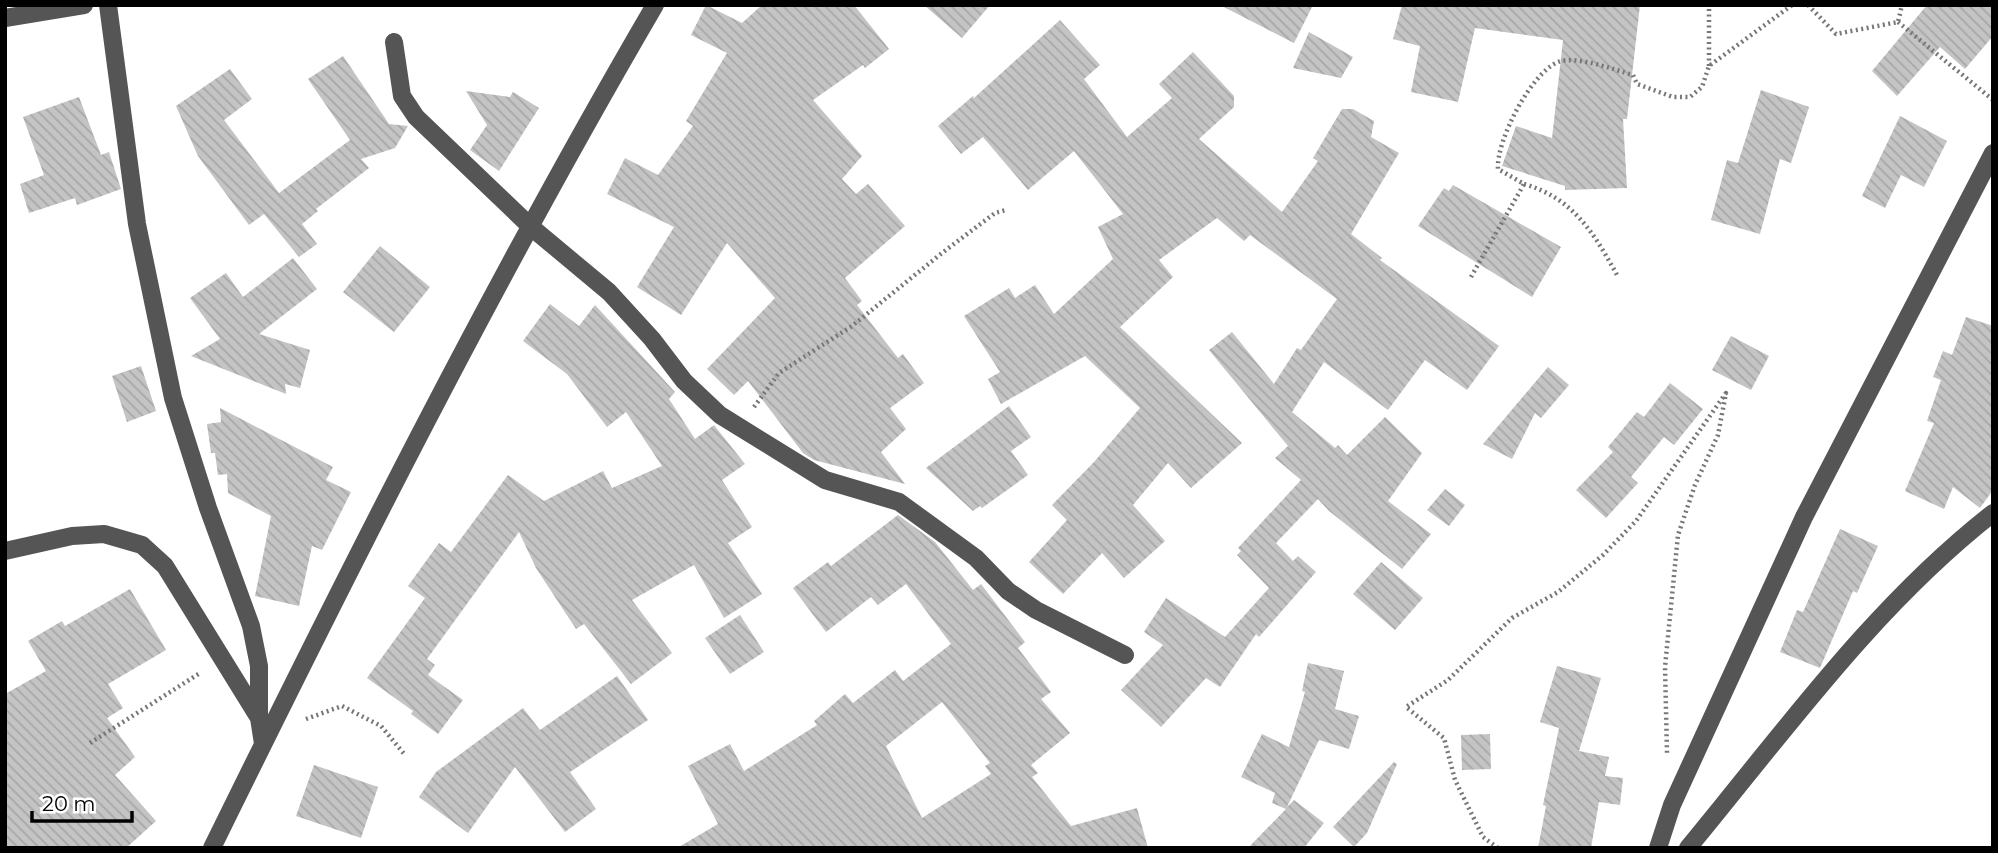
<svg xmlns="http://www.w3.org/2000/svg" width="1998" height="853" font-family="Montserrat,sans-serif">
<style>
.building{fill:url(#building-back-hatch);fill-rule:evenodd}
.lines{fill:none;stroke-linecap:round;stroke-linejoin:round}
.path{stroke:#777;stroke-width:4.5;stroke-dasharray:2 3.5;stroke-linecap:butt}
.minor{stroke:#555;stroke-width:18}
</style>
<defs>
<pattern id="building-back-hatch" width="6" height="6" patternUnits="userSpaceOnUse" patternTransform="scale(1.75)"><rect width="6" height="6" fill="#c4c4c4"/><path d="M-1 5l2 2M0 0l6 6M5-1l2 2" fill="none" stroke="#a7a7a7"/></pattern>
</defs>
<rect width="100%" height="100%" fill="#fff"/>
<!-- building -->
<path class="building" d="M706,5L742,23L762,5H854L889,49L865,68L863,65L813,100L862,156L842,179L856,194L868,184L905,226L845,278L862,301L857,305L898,358L903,354L924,383L890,408L906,429L881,452L905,484L814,460L803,453L748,381L734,395L707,369L775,298L727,243L681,315L637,287L674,227L607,194L625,158L658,175L693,126L686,121L727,53L691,35Z
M924,5H990L962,38Z
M1220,5H1313L1294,43Z
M1402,5H1640L1627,119H1623L1627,188L1565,190V186L1502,166L1516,126L1552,138L1563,40L1475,28L1458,102L1411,92L1420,46L1393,39Z
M1927,5H1993V36L1965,69L1940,47L1897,96L1872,71Z
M1060,20L1100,65L1084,79L1127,137L1172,98L1159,84L1193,52L1234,96V107L1199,139L1282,212L1318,161L1313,158L1342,109H1353L1374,121L1371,137L1399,153L1351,234L1382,258L1380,260L1499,346L1467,390L1425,360L1388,410L1324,362L1292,412L1335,448L1338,445L1347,455L1385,417L1422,453L1388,501L1431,534L1402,569L1329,511L1318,499L1276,543L1293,561L1298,556L1316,572L1259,637L1256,634L1220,687L1206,678L1161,727L1121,690L1163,645L1144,632L1166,598L1225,637L1269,588L1237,555L1241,551L1238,548L1301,480L1275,458L1288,446L1209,350L1232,332L1274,384L1297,348L1301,350L1337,299L1250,235L1244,241L1217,218L1159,260L1173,277L1120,327L1242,443L1191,488L1168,463L1133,505L1165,541L1124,578L1102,553L1063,594L1029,562L1067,520L1052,505L1094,462L1140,408L1085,356L1001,404L988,379L1000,372L964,316L1009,288L1015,298L1035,285L1054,314L1113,259L1098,227L1123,214L1074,151L1028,190L983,137L961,154L938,126L973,96L974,98Z
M1309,32L1353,57L1341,78L1293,68Z
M343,56L389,124L408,126L395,148L361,159L369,168L316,209L318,211L302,224L317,244L299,257L264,214L249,225L198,156L176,106L230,69L252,99L224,120L279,193L350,140L308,79Z
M1761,90L1809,107L1791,163L1780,159L1760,234L1711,220L1727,160L1738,163Z
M466,91L510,97L513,92L539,108L499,171L470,150L487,125Z
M79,97L101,155L109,152L121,189L77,205L75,198L29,213L20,184L44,175L23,117Z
M1900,116L1947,141L1924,187L1901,175L1885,208L1862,196Z
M1453,185L1561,247L1532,297L1418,226L1444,188L1449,191Z
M380,246L430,287L394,332L343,292Z
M293,258L317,289L259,334L310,350L300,388L285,384L286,394L191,356L220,339L190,298L226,273L243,297Z
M550,304L579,326L595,305L675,392L669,399L695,439L714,425L745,464L722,480L752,527L728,543L762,594L724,618L694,565L632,600L672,653L631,684L584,624L576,629L536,568L519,532L427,659L435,665L428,675L463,700L438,734L411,714L413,711L367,678L425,598L408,586L439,543L451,552L508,475L544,501L603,471L612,488L662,466L626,412L607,427L567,374L523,341Z
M1966,317L1993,326V490L1980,508L1953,487L1944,509L1905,491L1934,423L1927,421L1941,380L1933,377L1943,351L1952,355Z
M1731,336L1769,356L1751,390L1712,370Z
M141,366L156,411L127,422L112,376Z
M1548,367L1569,385L1541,418L1535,413L1512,459L1483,444Z
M1670,383L1703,409L1674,445L1664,437L1631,477L1638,483L1606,518L1576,490L1613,452L1608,447L1637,412L1644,417Z
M1009,406L1031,437L1011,451L1028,475L982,508L980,506L973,511L926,468Z
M220,408L333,467L326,480L351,492L322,550L312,546L299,606L255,596L271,516L228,493L227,474L218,475L215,453H211L207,424L221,422Z
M1445,489L1465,505L1449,526L1427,510Z
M898,515L935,542L973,590L981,584L1025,642L1018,648L1051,692L1041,699L1070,733L1031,765L1038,773L1032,777L1071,826L1137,808L1148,848H677L718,824L688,766L730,744L744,771L817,725L814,721L845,694L853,703L895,670L903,681L951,644L906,584L878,605L871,597L826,632L793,588L828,562L831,566ZM942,702L990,763L985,766L991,774L922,818L886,746Z
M1840,529L1878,546L1857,593L1853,591L1820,668L1780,652L1797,610L1803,612Z
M1381,562L1423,598L1395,630L1353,594Z
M130,589L166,650L108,684L123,708L107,718L135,757L115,775L156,821L126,848H5V694L46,671L28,641L62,621L65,626Z
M740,615L764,652L730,674L705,638Z
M1308,663L1344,671L1335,709L1359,716L1349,749L1319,740L1287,807L1294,800L1324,823L1304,848H1248L1286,809L1272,803L1275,793L1241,777L1262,734L1289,747L1305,692L1302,691Z
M1557,666L1601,678L1579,751L1609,757L1605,776L1623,778L1620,805L1599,802L1591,848H1538L1546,806L1543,805L1559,728L1540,722Z
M617,676L648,720L570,772L596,809L565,832L515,767L468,833L419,797L436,772L523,708L540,730Z
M1490,734L1491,769L1462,770L1461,735Z
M1394,762L1397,764L1367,833L1354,847L1333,827Z
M314,765L378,787L361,838L296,816Z"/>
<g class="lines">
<!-- path -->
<path class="path" d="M1808,5L1836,34L1898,22L1902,5
M1898,22L1993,100
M1709,66V5
M1524,184C1573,198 1594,233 1617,275
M1471,277L1524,184L1498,169C1496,141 1531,73 1558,62C1576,55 1615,70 1633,75L1637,84L1673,97H1690L1702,87L1709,66L1792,5
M754,407L779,373L852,326L942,253L995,213L1006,210
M306,719L342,706L381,726L405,755
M90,743L200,673
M1498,848L1483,837L1455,780L1444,738L1406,707L1448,680L1512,618L1558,592L1603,555L1636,521L1726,393L1718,435L1695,485L1678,535L1665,667L1667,753"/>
<!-- minor -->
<path class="minor" d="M108,5L137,224L173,398L208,508L251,626L259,666V718L263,744
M5,18L84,5
M394,42L402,96L416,117L531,227L609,292L652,339L684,381L720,415L825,480L899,502L976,558L1008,591L1036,610L1125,655
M5,551L72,536L104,534L142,545L165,566L259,718
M212,848C352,563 495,279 655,5
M1658,848L1672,805L1804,517L1993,153
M1688,848C1784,732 1874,606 1993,513"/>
</g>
<!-- border -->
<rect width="1998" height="853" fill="none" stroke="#000000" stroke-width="14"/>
<!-- scale -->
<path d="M32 811v10h100v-10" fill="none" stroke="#000000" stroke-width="3.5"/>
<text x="42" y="811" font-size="21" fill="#000000" stroke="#ffffff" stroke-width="5" paint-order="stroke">20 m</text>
</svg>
